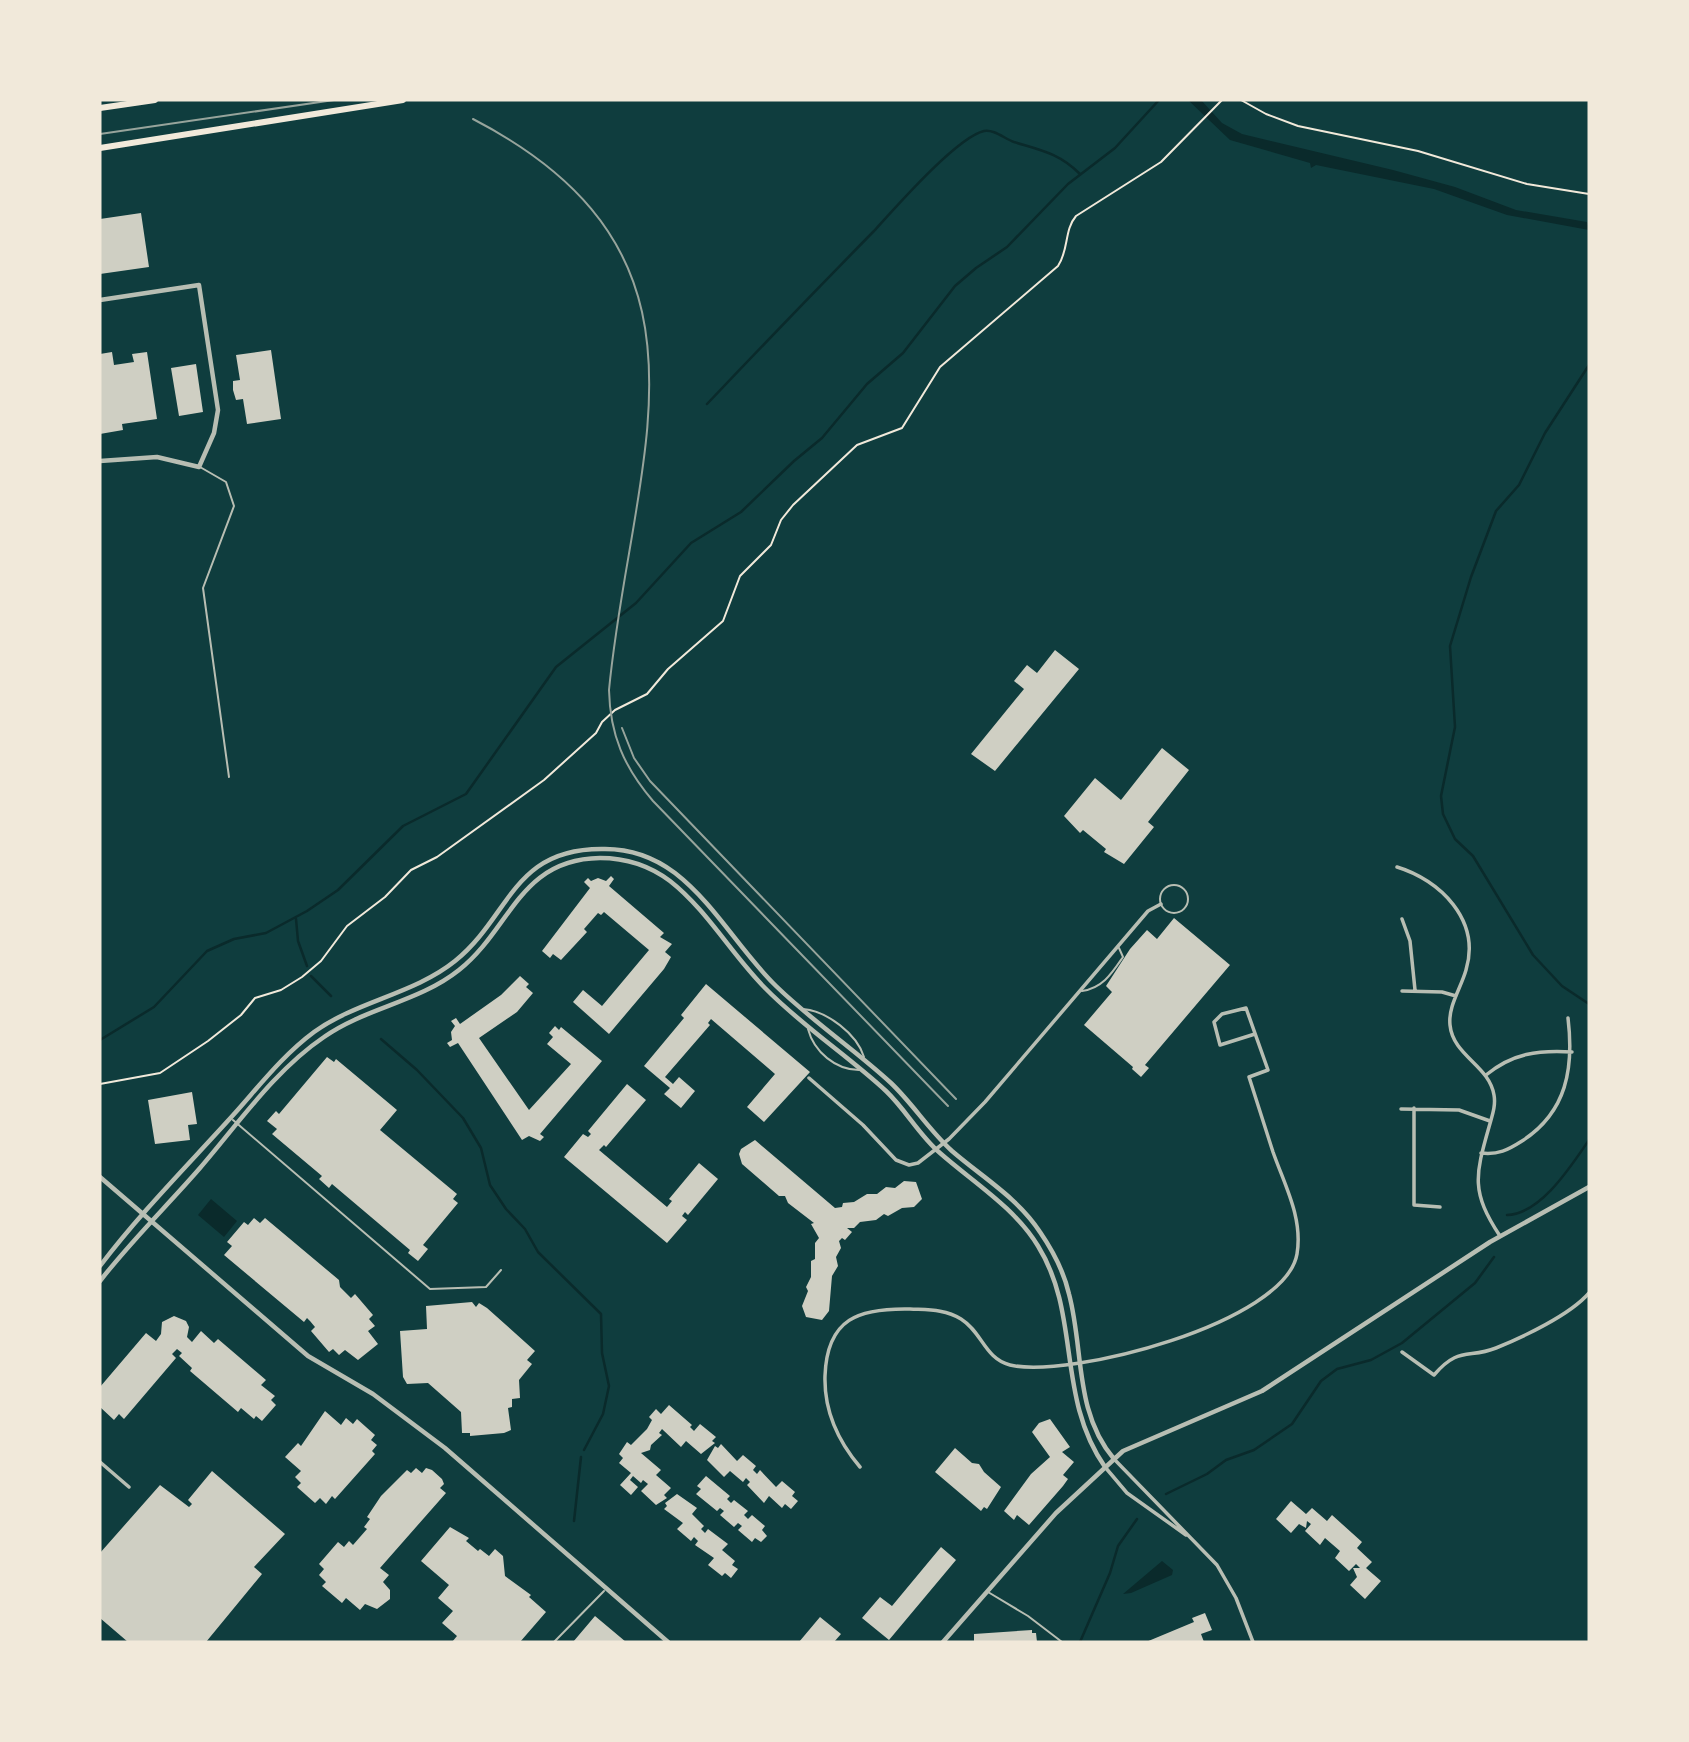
<svg xmlns="http://www.w3.org/2000/svg" width="1689" height="1742" font-family="'DejaVu Sans',sans-serif">
<style>
.water{fill:#0a2a2b}
.lines{fill:none;stroke-linecap:round;stroke-linejoin:round}
.stream{stroke:#0a2a2b;stroke-width:2.5}
.building{fill:#cfcfc3}
.path{stroke:#f1e9da;stroke-width:2}
.service{stroke:#b8beb3;stroke-width:2}
.minor{stroke:#b8beb3;stroke-width:3.5}
.tertiary{stroke:#b8beb3;stroke-width:4.5}
.primary{stroke:#f1e9da;stroke-width:6}
.tram{stroke:#97a49c;stroke-width:2}
</style>
<rect width="100%" height="100%" fill="#0f3d3e"/>
<!-- water -->
<path class="water" d="M1188,100H1201L1222,123L1242,134L1393,170L1455,187L1516,210L1587,222L1589,230L1507,215L1434,189L1316,165L1311,168L1310,163L1230,140Z
M211,1199L237,1221L224,1237L198,1215Z
M1162,1561L1173,1570L1172,1575L1131,1593L1123,1594Z"/>
<g class="lines">
<!-- stream -->
<path class="stream" d="M1589,365L1545,433L1519,485L1496,511L1471,577L1450,646L1455,727L1441,796L1443,814L1455,839L1473,856L1533,955L1562,986L1589,1004
M707,404C762,346 818,288 874,231C895,208 957,137 984,131C994,129 1005,139 1014,142C1040,150 1059,153 1080,174
M296,919L298,941L307,966
M311,976L331,996
M381,1039L417,1070L463,1118L481,1148L490,1185L506,1209L525,1229L538,1252L601,1314L602,1353L609,1386L603,1414L584,1450
M100,1040L154,1007L207,951L234,939L266,933L307,911L338,890L403,826L466,794L556,667L636,603L691,543L741,512L794,461L822,438L867,384L903,353L955,286L976,268L1007,247L1068,184L1115,148L1159,100
M1507,1215C1541,1214 1571,1166 1589,1140
M1166,1494L1207,1474L1226,1460L1254,1450L1292,1424L1321,1381L1337,1369L1371,1360L1402,1343L1475,1283L1494,1257
M574,1521L581,1457
M1080,1642L1110,1573L1118,1546L1137,1519"/>
</g>
<!-- building -->
<path class="building" d="M141,213L149,267L100,274V219Z
M271,350L281,419L247,424L243,399L236,400L233,390V381L240,380L236,355Z
M112,352L114,365L134,362L132,354L147,352L157,419L122,424L123,430L100,434V354Z
M196,364L203,412L179,416L171,368Z
M1055,650L1079,669L995,771L971,754L1024,689L1014,681L1027,665L1037,673Z
M1162,748L1189,770L1148,822L1154,827L1124,864L1104,852L1106,849L1083,830L1080,833L1064,816L1095,778L1121,800Z
M611,876L614,879L609,886L664,933L660,937L672,944L665,952L671,957L664,969L609,1034L573,1002L583,990L602,1006L649,950L604,912L601,915L598,913L584,929L587,932L561,960L553,954L550,958L542,951L590,888L584,882L588,878L591,881L598,878L606,881Z
M1174,918L1230,965L1145,1065L1149,1068L1141,1077L1132,1069L1133,1067L1084,1025L1112,992L1106,986L1130,949L1147,930L1157,939Z
M520,976L529,984L526,987L533,993L517,1012L479,1038L529,1110L571,1064L547,1044L553,1037L549,1033L555,1026L559,1030L561,1027L602,1061L540,1134L544,1137L540,1141L529,1136L522,1140L458,1043L450,1047L447,1043L452,1040L451,1032L455,1026L451,1021L456,1018L460,1024L501,995Z
M706,984L810,1072L764,1122L747,1107L775,1074L711,1019L708,1023L710,1025L665,1077L673,1084L679,1077L695,1091L681,1108L664,1094L670,1088L644,1066L684,1018L681,1015Z
M327,1057L334,1062L336,1059L397,1110L380,1130L457,1194L453,1199L458,1203L423,1245L428,1249L418,1261L408,1253L410,1250L332,1184L329,1188L319,1179L322,1176L272,1134L277,1129L267,1121L276,1111L279,1114Z
M627,1084L646,1100L606,1147L604,1145L599,1150L667,1207L672,1201L669,1199L699,1163L718,1179L688,1215L685,1212L682,1216L687,1220L667,1243L564,1157L583,1134L588,1137L591,1134L588,1131Z
M192,1092L197,1124L188,1125L190,1140L155,1144L148,1100Z
M755,1140L835,1208L842,1207L843,1203L854,1202L867,1194H877L886,1187L895,1188L904,1181L916,1182L922,1199L914,1207L902,1208L888,1216L884,1214L876,1220L860,1222L854,1228H847L852,1232L845,1240L842,1238L839,1241L841,1248L836,1257L838,1266L832,1276L829,1311L822,1320L806,1317L802,1306L808,1291L806,1287L811,1277V1261L815,1259V1243L819,1238L811,1224L814,1223L788,1203L785,1196H779L742,1164L739,1154L741,1149Z
M254,1218L260,1223L265,1218L339,1280L340,1287L351,1298L355,1294L373,1315L369,1319L375,1326L368,1331L378,1344L358,1360L345,1350L339,1355L333,1349L329,1352L311,1331L315,1327L310,1321L307,1318L304,1322L224,1255L232,1246L227,1242L244,1222L248,1225Z
M472,1302L476,1307L479,1303L487,1308L535,1351L527,1360L532,1364L519,1380L520,1398L512,1399V1407L508,1408L511,1430L504,1433L470,1436V1433H462L461,1412L428,1383L407,1384L403,1377L400,1331L427,1329L426,1306Z
M174,1316L186,1321L189,1327L187,1337L192,1342L201,1331L214,1343L218,1339L266,1380L261,1385L275,1396L271,1400L276,1405L262,1421L256,1416L254,1419L241,1408L238,1412L190,1371L192,1368L179,1356L182,1353L177,1349L172,1354L176,1358L124,1419L119,1414L114,1420L100,1407V1387L146,1333L156,1341L161,1334L162,1322Z
M669,1405L692,1425L690,1427L694,1431L700,1424L716,1437L712,1441L715,1443L701,1454L686,1441L681,1447L662,1429L659,1433L662,1435L651,1445L650,1450L641,1453L661,1470L656,1475L671,1488L664,1495L667,1498L656,1505L641,1491L648,1484L643,1480L641,1483L633,1476L630,1480L638,1487L631,1495L620,1485L631,1473L619,1463L623,1458L619,1454L627,1442L631,1445L647,1429L652,1420L649,1417L656,1409L661,1414Z
M325,1411L341,1425L346,1418L353,1424L357,1419L375,1435L371,1440L377,1445L372,1451L375,1454L335,1499L332,1496L326,1504L320,1498L315,1503L297,1487L301,1483L295,1477L301,1471L285,1457L298,1443L301,1446Z
M1050,1419L1070,1447L1062,1452L1074,1462L1063,1475L1068,1479L1063,1486L1029,1525L1017,1515L1014,1520L1004,1511L1031,1474L1050,1457L1032,1432L1039,1423Z
M721,1444L737,1461L743,1455L756,1466L753,1470L757,1474L760,1470L776,1487L782,1481L795,1492L792,1496L798,1501L791,1509L785,1504L782,1508L769,1496L764,1503L747,1485L750,1482L746,1478L743,1482L730,1471L724,1477L707,1460L715,1446L718,1448Z
M955,1448L972,1463L979,1464L984,1472L1001,1487L987,1509L984,1507L981,1511L935,1472Z
M416,1468L422,1473L426,1468L432,1470L442,1479L444,1484L440,1488L446,1493L380,1568L389,1575L383,1582L390,1590V1599L377,1609L365,1604L360,1610L346,1598L342,1603L322,1586L326,1582L319,1575L324,1569L319,1564L338,1542L344,1547L349,1541L353,1545L367,1529L364,1527L370,1519L367,1517L381,1496L407,1470L411,1473Z
M212,1471L285,1534L254,1567L262,1574L206,1642H128L100,1618V1553L160,1485L189,1507L192,1504L188,1500Z
M706,1476L730,1496L727,1499L731,1503L734,1500L748,1511L744,1515L748,1519L752,1515L765,1526L762,1530L767,1536L761,1542L755,1538L752,1542L738,1530L742,1526L738,1523L734,1527L720,1515L724,1511L720,1508L717,1511L696,1494L701,1489L697,1486Z
M677,1494L697,1508L692,1514L704,1526L701,1529L705,1533L708,1529L728,1544L722,1550L735,1561L732,1565L738,1569L731,1578L725,1573L722,1576L708,1565L714,1558L695,1545L698,1541L694,1537L691,1541L677,1529L683,1523L664,1509L667,1506L665,1503Z
M1291,1501L1306,1514L1312,1508L1327,1521L1332,1515L1362,1542L1357,1548L1372,1562L1366,1568L1381,1581L1365,1599L1350,1585L1357,1577L1353,1568H1360L1356,1564L1349,1571L1335,1558L1340,1551L1325,1538L1320,1545L1305,1531L1311,1524L1307,1521L1306,1528L1299,1524L1291,1533L1276,1519Z
M450,1527L469,1538L466,1541L478,1551L480,1549L489,1556L495,1549L503,1556L505,1576L531,1595L529,1597L546,1612L520,1642H452L457,1636L442,1623L453,1611L438,1598L449,1585L421,1561Z
M941,1547L956,1560L889,1640L862,1618L880,1597L892,1606Z
M1205,1613L1212,1630L1201,1634L1204,1642H1146L1194,1622L1192,1618Z
M595,1616L626,1642H573Z
M820,1617L841,1634L834,1642H799Z
M1032,1630V1633H1036L1037,1642H974V1634Z"/>
<g class="lines">
<!-- path -->
<path class="path" d="M1241,100L1266,114L1298,126L1418,151L1527,184L1589,194
M100,1084L160,1073L208,1041L241,1015L255,998L281,990L302,977L321,961L347,926L385,897L411,870L437,857L544,780L596,733L602,722L615,710L647,694L668,669L723,621L740,576L771,545L781,520L793,505L857,445L902,428L940,367L1058,266C1069,250 1064,230 1076,216L1161,162L1222,100"/>
<!-- service -->
<path class="service" d="M200,467L226,482L234,506L203,588L229,777
M1160 899a14 14 0 1 1 28 0a14 14 0 1 1-28 0Z
M1082,991C1103,988 1112,973 1123,957L1119,948
M803,1009C827,1011 857,1034 864,1057
M808,1029C814,1052 836,1070 859,1070
M233,1120L430,1289L486,1287L501,1270
M988,1592L1028,1616L1062,1642
M554,1642L604,1591"/>
<!-- minor -->
<path class="minor" d="M1397,867C1440,880 1481,920 1466,970C1461,988 1448,1006 1450,1025C1453,1056 1489,1065 1494,1095C1496,1106 1492,1116 1489,1127C1475,1176 1471,1192 1500,1236
M1402,919L1410,941L1415,990
M1402,991L1442,992L1456,996
M1486,1075C1513,1053 1538,1050 1572,1052
M809,1078L863,1125L896,1160L909,1165L918,1163L949,1139L985,1102L1148,911L1161,904
M1414,1108V1205L1440,1207
M1401,1109L1459,1110L1490,1121
M1481,1153C1498,1155 1508,1150 1522,1141C1567,1112 1574,1068 1568,1018
M1402,1352L1434,1375C1459,1346 1468,1359 1496,1348C1523,1337 1570,1315 1589,1293
M1114,1459L1217,1565L1236,1598L1253,1642
M100,1462L129,1487
M860,1467C838,1441 824,1411 825,1376C827,1318 859,1308 910,1309C928,1310 945,1309 961,1319C982,1332 985,1359 1010,1365C1069,1379 1285,1323 1297,1254C1303,1218 1285,1186 1273,1152C1265,1127 1257,1102 1249,1077L1268,1070L1246,1008L1222,1014L1214,1022L1220,1045L1255,1034
M1105,1467L1127,1493L1186,1535"/>
<!-- tertiary -->
<path class="tertiary" d="M100,300L199,285L218,410L214,433L199,467L157,457L100,461
M100,1177L308,1356L373,1394L445,1448L668,1642
M100,1266C141,1212 189,1164 235,1113C260,1085 283,1055 314,1032C357,1001 414,994 455,961C511,916 512,847 605,849C630,849 655,858 675,873C715,904 740,951 776,986C812,1021 854,1049 891,1083C913,1104 929,1130 952,1151C982,1177 1018,1198 1040,1232C1053,1251 1064,1272 1069,1294C1084,1350 1074,1412 1114,1459
M100,1281C131,1241 167,1206 200,1168C238,1124 275,1070 324,1037C365,1008 419,1002 459,970C511,929 519,859 600,858C625,858 650,866 670,881C707,910 732,955 765,988C802,1026 847,1055 886,1091C906,1110 919,1135 940,1153C974,1183 1014,1207 1038,1246C1081,1315 1056,1397 1105,1467
M943,1642L1056,1513L1123,1451L1262,1391L1490,1242L1589,1187"/>
<!-- primary -->
<path class="primary" d="M100,108L155,100
M100,148L403,100"/>
<!-- tram -->
<path class="tram" d="M473,119C739,257 631,457 609,690C610,735 624,767 653,801L948,1106
M100,134L334,100
M622,728L634,758L650,781L956,1099"/>
</g>
<!-- border -->
<rect width="1689" height="1742" fill="none" stroke="#f1e9da" stroke-width="203"/>
</svg>
